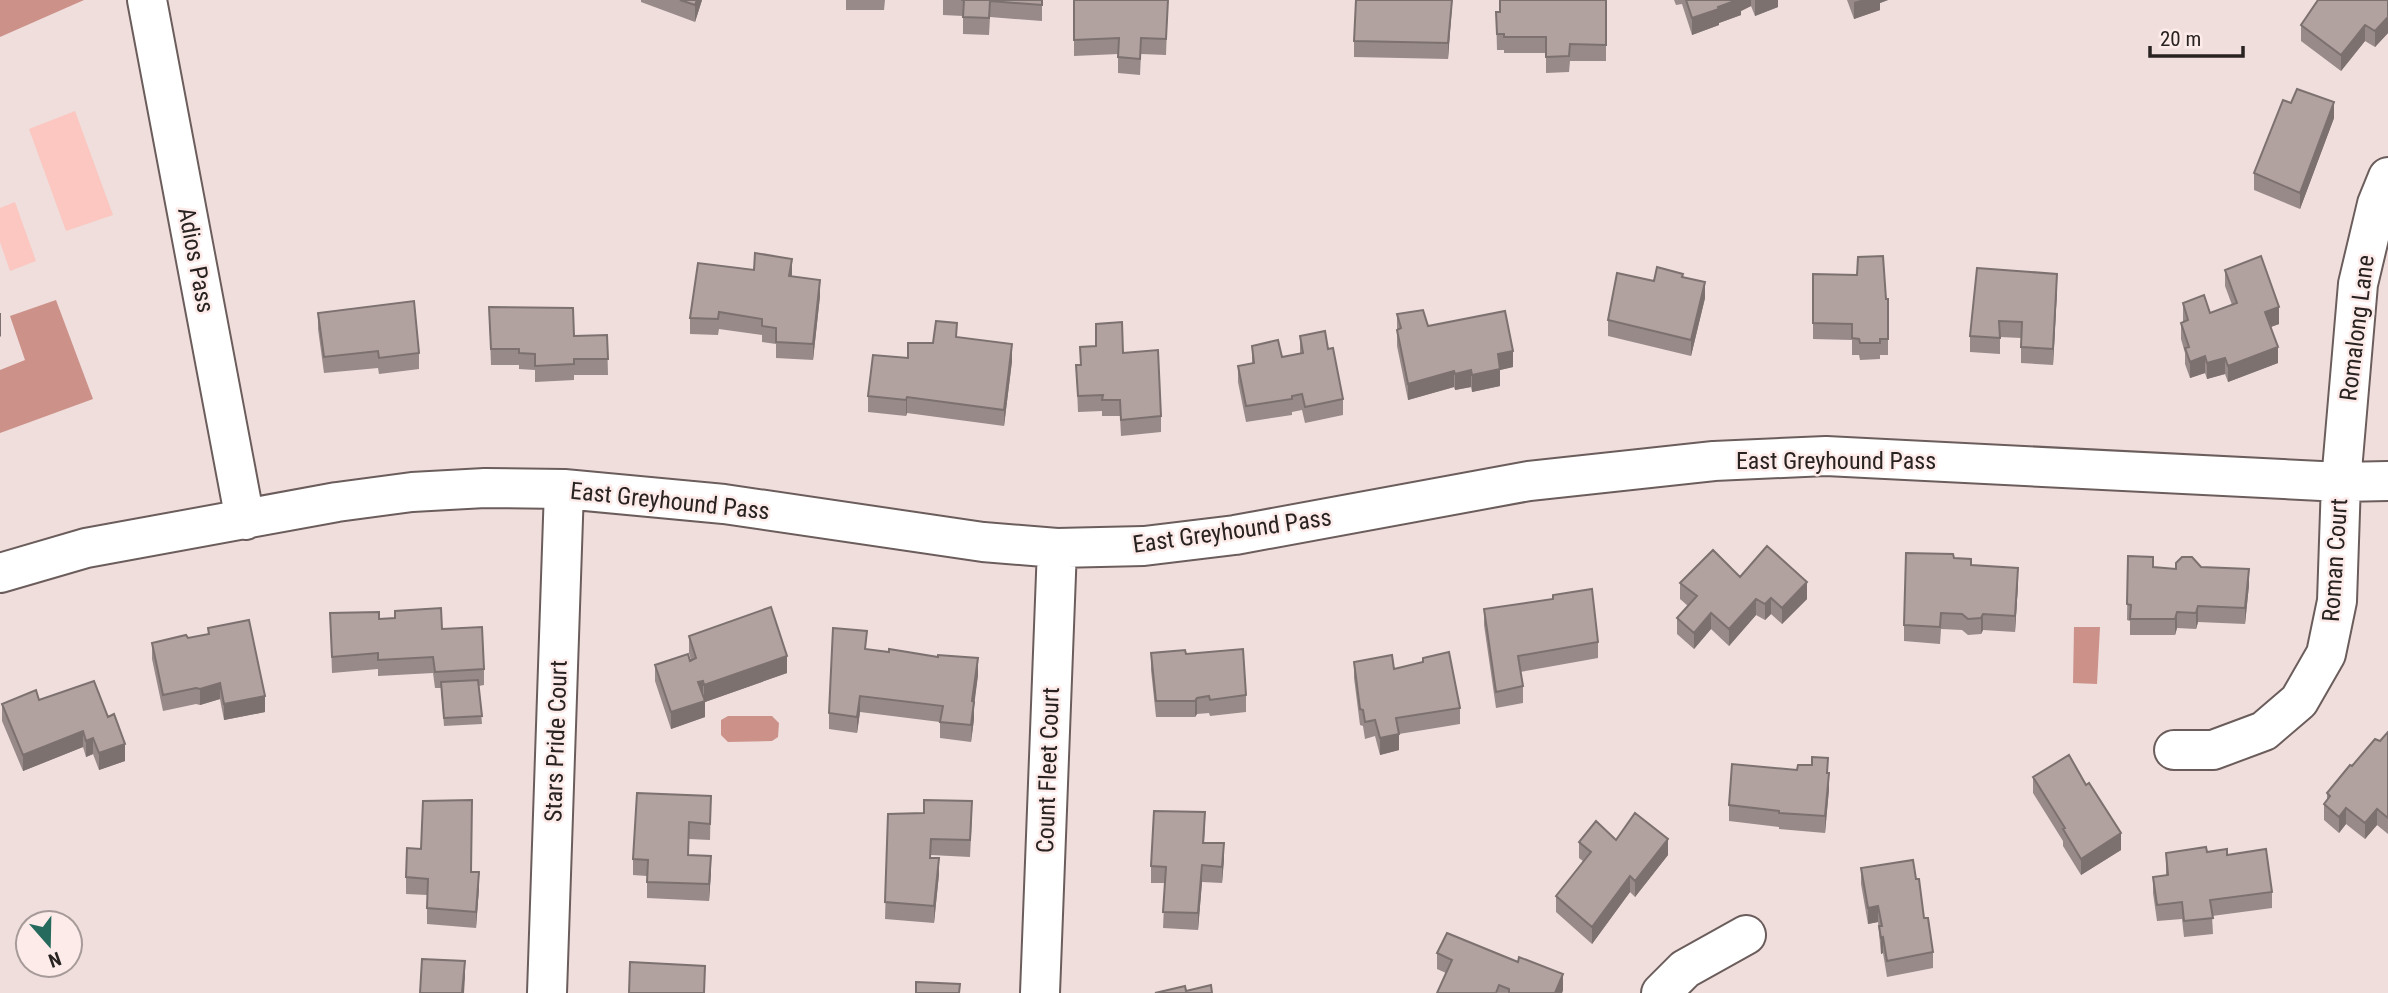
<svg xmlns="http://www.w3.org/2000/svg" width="2388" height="993" font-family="'Roboto Condensed',sans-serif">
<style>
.green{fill:#fbc7c0}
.water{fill:#cc9189}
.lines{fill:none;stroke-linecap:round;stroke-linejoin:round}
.minor-casing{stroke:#6b5d5b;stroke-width:42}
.minor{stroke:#fff;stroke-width:38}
.wall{fill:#988a89}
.shaded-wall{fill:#7c716f}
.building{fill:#b1a19f;stroke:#7c716f;stroke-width:2}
.labels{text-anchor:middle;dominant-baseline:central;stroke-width:5;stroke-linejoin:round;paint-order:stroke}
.street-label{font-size:24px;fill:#282221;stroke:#fcebe9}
</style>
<rect width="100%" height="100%" fill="#efdedc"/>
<!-- green -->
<path class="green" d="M75,111L113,215L66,231L29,129Z
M15,202L36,261L10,271L0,242V208Z"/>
<!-- water -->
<path class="water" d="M0,0H84L0,37Z
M56,300L93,399L0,433V370L25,360L10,316Z
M2074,627H2100L2097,684L2073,683Z
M728,716H772L779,723L778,737L772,741L728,742L721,735V720Z"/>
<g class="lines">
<!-- minor casing -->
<g class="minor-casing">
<path id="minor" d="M147,0L245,520
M0,573L86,548L337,502L412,492L485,488L564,489L724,504L983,542L1057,548L1144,546L1235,535L1529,481L1714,461L1826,456L2341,482L2388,481
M2174,750H2213L2264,731L2299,701L2326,654L2337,601L2341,482L2358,284L2377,204L2388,177
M547,993L564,489
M1040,993L1057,548
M1661,993L1685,969L1746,935"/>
</g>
<!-- minor -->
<use href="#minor" class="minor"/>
</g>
<!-- wall -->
<path class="wall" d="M641,0H702L695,22L641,2Z
M846,0H885L884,10H846Z
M943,0H1042V21L990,17L989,35L963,34V16L943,15Z
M1074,0H1168L1166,55L1141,54L1140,75L1118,73V54L1074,56Z
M1452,0L1448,59L1354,57V41Z
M1606,0V61H1570L1569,72L1546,73V53H1504V50H1497L1496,12Z
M1674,0H1778V7L1755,16L1751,6L1741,11V15L1719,23V25L1692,35L1682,4L1676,5Z
M1847,0H1888L1880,3V10L1854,19Z
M2388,0V33L2375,47L2365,41L2341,71L2301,41V25Z
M2334,118L2300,209L2254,190V173Z
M2225,270L2279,324L2271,327L2278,363L2228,382L2225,374L2207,379L2205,373L2190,378L2185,364V353L2181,339V323L2183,322V303L2210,313L2232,305L2225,286Z
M1813,274L1888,299V355H1880V359L1860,360L1859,355H1852V340L1813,339Z
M792,276L820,296L813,360L776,358V344L762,342V335L719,329L718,335L690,334V318Z
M1683,277L1705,298L1691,356L1608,336V320L1654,281Z
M2057,290L2053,365L2021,363V338L2000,337V354L1970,352V336Z
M489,307L574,336L607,335L608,375H574V380L535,382V370L519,369V365H491Z
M318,313L419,353V369L379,374L378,368L324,373L318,329Z
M1397,314L1428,326L1513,367L1500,370V386L1472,392L1471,387L1455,390L1454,387L1408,400L1397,346Z
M1300,336L1328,349L1343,399V415L1305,423L1302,410L1292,412V415L1246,422L1238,382V366L1252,364V346L1282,357L1300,354Z
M957,337L1012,361L1004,426L907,413L906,416L868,412V396L908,358L933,343Z
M1096,346L1123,353L1161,416V432L1121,436L1120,416H1102V411L1078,412L1076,365H1080V347Z
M2128,556L2153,567L2176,569L2201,567L2249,585L2245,624L2198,622L2196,629L2177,628L2175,635H2130V621L2127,620Z
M1954,558L2018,584L2015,632L1983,630L1981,634L1968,635L1962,630L1941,629L1940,644L1904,641V625Z
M1740,577L1807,599L1782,624L1771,614L1765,620L1756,615L1729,646L1711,629L1694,649L1677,634V618L1688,606L1680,599V583Z
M1484,609L1598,642V658L1520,672L1523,686V703L1496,708L1484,625Z
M395,611L442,629L484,669V685L479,686L482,724L444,726L441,688H435L433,673L378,676V669L332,673L330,613L379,619L395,618Z
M208,628L265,712L224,720L220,699L200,705L196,704L163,711L152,659V643L188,638L208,635Z
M689,636L787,673L705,702V717L671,729L655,681V665L691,660L689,653Z
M867,649L978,675L974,702V719L971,742L940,738V722L860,712L857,733L829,729V713Z
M1151,653L1186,654L1246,695V712L1210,716L1209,713L1197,714L1195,717H1156L1151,670Z
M1354,662L1394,669L1460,708V724L1399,734V750L1380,755L1375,736L1365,739L1363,726L1360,725L1354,678Z
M39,700L125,761L99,770L93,754L86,757L83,747L23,771L2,721V704Z
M2388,732V834L2377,825L2365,839L2346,824L2339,833L2324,820V804L2327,800V793L2352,766L2380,741Z
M1828,773L1829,789L1825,833L1779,829V827L1729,821V805Z
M2033,777L2121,850L2081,875L2063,846V841L2033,793Z
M711,796L710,840L689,839V855L711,872L709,901L647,898V876L633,875V859Z
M888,814L972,817L970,857L931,855V858L939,874L934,923L885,919Z
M1205,828L1204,843L1224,859L1222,883L1202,882L1198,930L1163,928L1165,883H1151V866Z
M1616,840L1668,855L1635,897L1630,892L1592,944L1556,912V896L1583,861L1579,858V842Z
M2207,852L2227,855L2272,892V908L2212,916L2213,934L2184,937L2182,919L2157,921L2153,893V877L2166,875V853Z
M1861,868L1924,918L1933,952V968L1887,977L1883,953L1881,954L1878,922L1868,924L1861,884Z
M472,872L479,888L476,928L427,924V895L406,894V877Z
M1437,953L1563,990L1562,993H1437L1446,973L1437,969Z"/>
<!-- shaded-wall -->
<path class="shaded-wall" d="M697,0H702L695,22V5Z
M1452,0V6L1448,59V43Z
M1737,0H1751V6L1741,11V15L1719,23V25L1692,35V18Z
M1755,0H1778V7L1755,16Z
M1861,0H1888L1880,3V10L1854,19V2Z
M2388,17V33L2375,47V31Z
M2365,25V41L2341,71V55Z
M2334,102V118L2300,209V193Z
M792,259V275L789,292V276Z
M2057,274V290L2053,365V349Z
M820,280V296L813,360V344Z
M1705,282V298L1691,356V340Z
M2279,307V324L2265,329V312Z
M0,313H1V336L0,337Z
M1012,344V361L1004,426V410Z
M2278,347V363L2228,382V366Z
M1513,351V367L1500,370V386L1472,392V375L1498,354Z
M2205,356V373L2190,378V362Z
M2225,358V374L2207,379V363Z
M1471,370V387L1455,390V374Z
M1454,371V387L1408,400V384Z
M907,397V413L906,416V400Z
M2018,568V584L2015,632V616Z
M2249,569V585L2245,624V608Z
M1807,582V599L1782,624V608Z
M1771,598V614L1765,620V604Z
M1756,599V615L1729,646V629Z
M2198,606V622L2196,629V613Z
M2177,612V628L2175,635V619Z
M1711,613V629L1694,649V633Z
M1983,614V630L1981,634V618Z
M787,656V673L705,702V717L671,729V712L704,701V685Z
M978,658V675L974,707V702V719L971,742L972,701Z
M703,681V697L698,682Z
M220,683V699L200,705V689Z
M265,696V712L224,720V704Z
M860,696V712L857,733V717Z
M1197,698V714L1195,717V701Z
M83,731V747L23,771V755Z
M1399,734V750L1380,755V738Z
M93,738V754L86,757V741Z
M125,744V761L99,770V753Z
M1829,773V789L1825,833V816Z
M2346,808V824L2339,833V817Z
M2377,809V825L2365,839V823Z
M2121,833V850L2081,875V859Z
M1668,839V855L1635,897V881Z
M1224,843V859L1222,883V867Z
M711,856V872L709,901V884Z
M939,858V874L934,923V906Z
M1202,865V882L1198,930V913Z
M479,872V888L476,928V912Z
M1630,876V892L1592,944V927Z
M1878,906V922L1868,924V908Z
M1883,937V953L1881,954V938Z
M465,961V977L464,993H462Z
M1563,974V990L1562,993H1555Z"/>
<!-- building -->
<path class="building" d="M680,0H697L695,5Z
M961,0H1042V5L990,1L989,18L963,17L964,0Z
M1074,0H1168L1166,39L1141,38L1140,59L1118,57L1119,38L1074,40Z
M1356,0H1452L1448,43L1354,41Z
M1500,0H1606V45L1570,44L1569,56L1546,57V37H1504V34H1497L1496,12H1500Z
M1686,0H1737L1718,7L1719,9L1692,18Z
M2318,0H2388V17L2375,31L2365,25L2341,55L2301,25Z
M2297,89L2334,102L2300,193L2254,173L2283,100L2291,103Z
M755,253L792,259L789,276L820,280L813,344L776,342V328L762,326V319L719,312L718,319L690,318L698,263L754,270Z
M1883,256L1886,299H1888V339H1880V343H1860L1859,339L1852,338V324L1813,323V274L1857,275L1858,257Z
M2261,256L2279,307L2265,312L2278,347L2228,366L2225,358L2207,363L2205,356L2190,362L2185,348L2189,347L2181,323L2188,320L2183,303L2204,295L2210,313L2237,303L2225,270Z
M1657,267L1683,274L1682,277L1705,282L1691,340L1608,320L1617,273L1654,281Z
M1977,268L2057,274L2053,349L2021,347L2022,322L1999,321L2000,338L1970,336Z
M414,301L419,353L379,358L378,351L324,357L318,313Z
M489,307L573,308L574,336L607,335L608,359H574V364L535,366V354L519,353V349H491Z
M1423,310L1428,326L1505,311L1513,351L1498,354L1500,369L1472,375L1471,370L1455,374L1454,371L1408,384L1397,330L1401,328L1397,314Z
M936,321L957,323L956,337L1012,344L1004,410L907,397L906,400L868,396L873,355L908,358V343H933Z
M1122,322L1123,353L1158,350L1161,416L1121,420L1120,400H1102L1103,395L1078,396L1076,365H1081L1080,347L1096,346V324Z
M1325,331L1328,349L1333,348L1343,399L1305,407L1302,394L1292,396V399L1246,406L1238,366L1254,363L1252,346L1278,340L1282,357L1303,353L1300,336Z
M1767,546L1807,582L1782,608L1771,598L1765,604L1756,599L1729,629L1711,613L1694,633L1677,618L1697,596L1680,583L1713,550L1740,577Z
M1906,553L1953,554L1954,558L1971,559V565L2018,568L2015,616L1983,614L1981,618L1968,619L1962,614L1941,613L1940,627L1904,625Z
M2128,556L2153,557V567L2176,569V563L2182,557H2192L2201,567L2249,569L2245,608L2198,606L2196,613L2177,612L2175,619H2130L2131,605L2127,604Z
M1592,589L1598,642L1518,656L1523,686L1496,692L1484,609L1553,599V595Z
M771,607L787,656L704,685L703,681L698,682L705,701L671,712L655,665L688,654L690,661L696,658L689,636Z
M441,608L442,629L482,627L484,669L435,672L433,657L378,660V653L332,657L330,613L379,612V619L395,618V611Z
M249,620L265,696L224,704L220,683L200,689L196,688L163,695L152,643L186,635L188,638L209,634L208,628Z
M833,628L867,631L865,649L889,652V649L938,657V655L978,658L972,701L974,702L971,725L940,722L943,706L860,696L857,717L829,713Z
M1243,649L1246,695L1210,700L1209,696L1197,698L1195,701H1156L1151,653L1185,650L1186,654Z
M1449,652L1460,708L1396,718L1399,734L1380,738L1375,720L1365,722L1363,710L1360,709L1354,662L1392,655L1394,669L1423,662V658Z
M478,680L482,716L444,718L441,682Z
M94,681L108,717L114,714L125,744L99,753L93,738L86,741L83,731L23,755L2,704L36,690L39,700Z
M2388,732V818L2377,809L2365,823L2346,808L2339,817L2324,804L2330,796L2327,793L2350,765L2352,766L2375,739L2380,741Z
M2069,755L2086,785L2089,783L2121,833L2081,859L2063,829L2065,828L2033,777Z
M1812,757L1828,758L1827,773H1829L1825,816L1779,813V811L1729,805L1732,764L1797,770L1798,765H1812Z
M637,793L711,796L710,824L689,822L688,855L711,856L709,884L647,882L648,860L633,859Z
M472,800L471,872H479L476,912L427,908L428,879L406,877L407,848L421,849L423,801Z
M924,800L972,801L970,840L931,839L930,858H939L934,906L885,902L888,814L924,813Z
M1154,811L1205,812L1203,843H1224L1222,867L1202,865L1198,913L1163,912L1166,867L1151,866Z
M1635,813L1668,839L1635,881L1630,876L1592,927L1556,896L1591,852L1579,842L1596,821L1616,840Z
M2206,847L2207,852L2227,849V855L2266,849L2272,892L2210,900L2213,918L2184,921L2182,902L2157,905L2153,877L2168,875L2166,853Z
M1913,860L1916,879H1919L1924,918H1928L1933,952L1887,961L1883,937L1881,938L1879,926H1882L1878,906L1868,908L1861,868Z
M1447,933L1518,962L1519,957L1563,974L1555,993H1509V989L1499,985L1496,993H1437L1452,960L1437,953Z
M422,959L465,961L462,993H420Z
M630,962L705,966L704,993H629Z
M916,982L960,984L959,993H916Z
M1211,985L1212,993H1155L1185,986L1186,991Z"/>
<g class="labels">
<!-- street labels -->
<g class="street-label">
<text transform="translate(196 260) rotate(79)">Adios Pass</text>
<text transform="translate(2357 328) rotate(-83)">Romalong Lane</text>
<text x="1836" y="461">East Greyhound Pass</text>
<text transform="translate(670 501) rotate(6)">East Greyhound Pass</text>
<text transform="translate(1232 531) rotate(-8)">East Greyhound Pass</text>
<text transform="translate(2335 560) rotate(-86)">Roman Court</text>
<text transform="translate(556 741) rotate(-88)">Stars Pride Court</text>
<text transform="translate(1048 770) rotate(-88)">Count Fleet Court</text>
</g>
</g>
<!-- north arrow -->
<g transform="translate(49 944) rotate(160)"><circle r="33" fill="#fcebe9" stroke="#a79b99" stroke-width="2"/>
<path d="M0-5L12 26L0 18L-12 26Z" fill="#256a5c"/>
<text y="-10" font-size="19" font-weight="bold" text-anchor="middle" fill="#282221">N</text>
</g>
<!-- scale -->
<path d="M2150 46v10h93v-10" fill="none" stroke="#282221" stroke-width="3.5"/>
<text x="2160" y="46" font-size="21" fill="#282221" stroke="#fcebe9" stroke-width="5" paint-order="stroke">20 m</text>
</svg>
